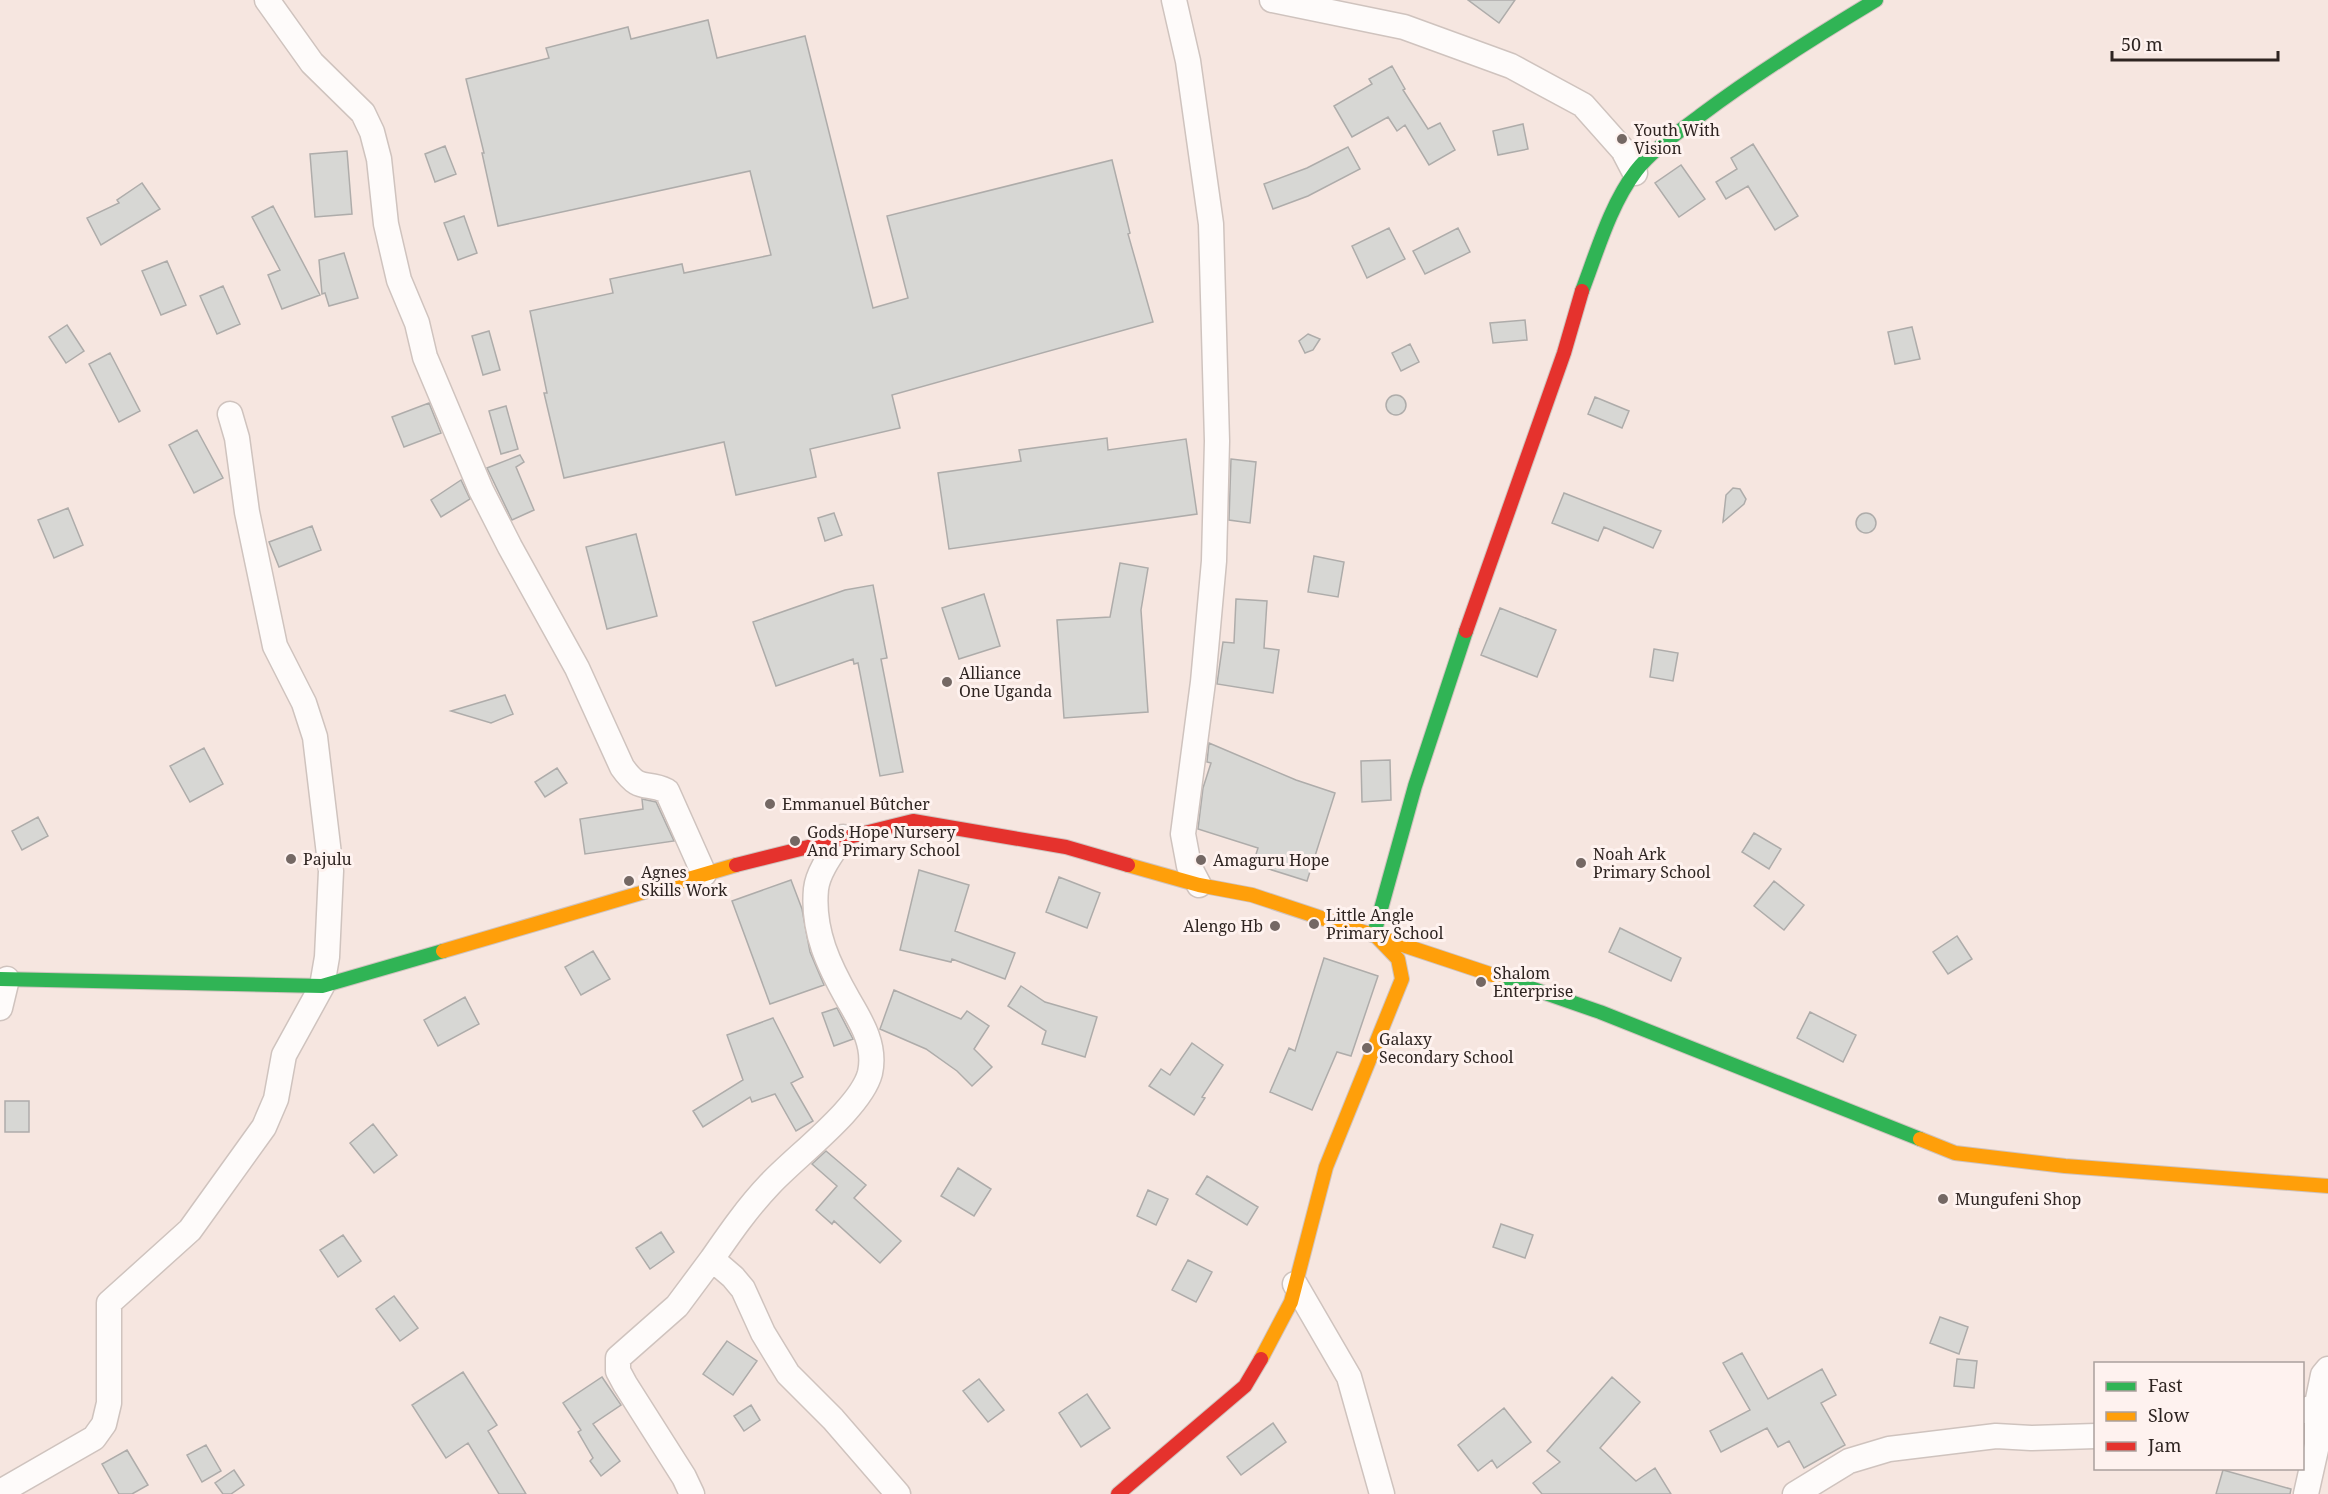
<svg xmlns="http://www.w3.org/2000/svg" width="2328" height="1494" font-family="'Noto Serif',serif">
<rect width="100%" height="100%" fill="#f6e6e0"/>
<path fill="#d7d7d4" stroke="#aeacaa" stroke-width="1.5" d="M1468 0H1515L1499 23Z
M708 20 717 58 805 36 873 308 908 298 887 216 1112 160 1130 233 1128 234 1153 322 892 395 900 428 810 449 816 477 736 495 724 442 564 478 544 393H547L530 311 613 293 610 279 682 264 684 273 771 255 750 171 498 226 482 153H484L466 79 549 58 546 48 628 27 631 39Z
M1392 66 1405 89 1403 90 1428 129 1440 123 1455 150 1429 165 1405 125 1397 131 1388 117 1352 137 1334 106 1372 84 1369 79Z
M1523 124 1528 149 1498 155 1493 131Z
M1753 144 1798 216 1775 230 1748 186 1726 199 1716 182 1737 169 1731 158Z
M445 146 456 174 435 182 425 154Z
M1348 147 1360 169 1308 196 1273 209 1264 184 1307 168Z
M347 151 352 214 315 217 310 154Z
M1681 165 1705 199 1679 217 1655 183Z
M142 183 160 209 101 245 87 218 119 203 117 200Z
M273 206 320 295 282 309 268 275 280 270 252 217Z
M464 216 477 253 458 260 444 223Z
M1389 228 1405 259 1367 278 1352 246Z
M1458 228 1470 252 1425 274 1413 251Z
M344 253 358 298 329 306 325 293 322 294 319 260Z
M167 261 186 305 161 315 142 271Z
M223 286 240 324 217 334 200 296Z
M1525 320 1527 340 1493 343 1490 323Z
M67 325 84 351 66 363 49 337Z
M1912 327 1920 359 1895 364 1888 332Z
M489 331 500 370 483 375 472 336Z
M1308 334 1320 339 1313 350 1305 353 1299 341Z
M1410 344 1419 362 1401 371 1392 353Z
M110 353 140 411 119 422 89 364Z
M1386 405a10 10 0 1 1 20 0a10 10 0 1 1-20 0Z
M1595 397 1629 411 1622 428 1588 414Z
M429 403 441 433 404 447 392 417Z
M506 406 518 449 501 454 489 411Z
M197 430 223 478 194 493 169 445Z
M1107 438 1108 450 1186 439 1197 514 949 549 938 473 1021 461 1019 450Z
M520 455 524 462 516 467 534 510 512 520 487 468Z
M1231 459 1256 462 1250 523 1229 520Z
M461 480 470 499 441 517 431 500Z
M1733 488 1740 489 1746 499 1744 504 1723 522 1726 495Z
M1564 493 1661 531 1653 548 1604 527 1598 541 1552 523Z
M68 508 83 545 54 558 38 520Z
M1856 523a10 10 0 1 1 20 0a10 10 0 1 1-20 0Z
M834 513 842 535 825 541 818 518Z
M312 526 321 550 279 567 269 542Z
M636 534 657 616 607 629 586 547Z
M1314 556 1344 562 1338 597 1308 592Z
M1120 563 1148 568 1141 610 1148 712 1064 718 1057 620 1110 617Z
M873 585 887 658 881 659 903 772 880 776 858 663 854 664 853 659 776 686 753 622 845 590Z
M984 594 1000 646 959 659 942 608Z
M1236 599 1267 601 1264 648 1279 650 1273 693 1217 684 1223 642 1234 643Z
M1500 608 1556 630 1537 677 1481 655Z
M1654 649 1678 653 1673 681 1650 677Z
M505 695 513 714 491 723 451 711Z
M1209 743 1296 780 1335 793 1307 881 1253 864 1258 848 1198 829 1203 788 1211 763 1207 762Z
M204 748 223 784 190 802 170 766Z
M1390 760 1391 800 1362 802 1361 761Z
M557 768 567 783 545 797 535 782Z
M642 799 656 802 674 841 585 854 580 819 643 809Z
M38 817 48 836 22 850 12 831Z
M1754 833 1781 849 1769 869 1742 852Z
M919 870 969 885 955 931 1015 953 1005 979 952 959 951 962 900 950Z
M1059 877 1100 893 1087 928 1046 912Z
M791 880 802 909 810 952 824 985 770 1004 732 901Z
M1774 881 1804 905 1784 930 1754 906Z
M1620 928 1681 958 1671 981 1609 952Z
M1957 936 1972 959 1948 974 1933 952Z
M593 951 610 979 581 995 565 967Z
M1324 958 1378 976 1351 1056 1337 1052 1312 1110 1270 1092 1289 1048 1295 1051Z
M1021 986 1045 1002 1097 1017 1085 1057 1042 1044 1046 1031 1008 1006Z
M894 990 961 1019 967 1011 989 1026 974 1049 992 1067 972 1086 957 1071 926 1049 880 1029Z
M465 997 479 1024 438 1046 424 1020Z
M837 1008 853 1039 834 1046 822 1013Z
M1810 1012 1856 1035 1843 1062 1797 1038Z
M773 1018 803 1077 791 1083 813 1121 796 1131 775 1094 752 1102 750 1097 703 1127 693 1111 743 1080 727 1035Z
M1192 1043 1223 1065 1202 1097 1205 1098 1194 1115 1149 1086 1161 1069 1170 1075Z
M5 1101H29V1132H5Z
M373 1124 397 1155 374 1173 350 1143Z
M826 1151 866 1185 854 1198 901 1241 880 1263 834 1221 832 1224 816 1210 837 1186 812 1164Z
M958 1168 991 1189 974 1216 941 1196Z
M1207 1176 1258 1207 1247 1225 1196 1194Z
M1148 1190 1168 1199 1156 1225 1137 1216Z
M1501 1224 1533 1235 1525 1258 1493 1247Z
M661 1232 674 1252 650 1269 636 1248Z
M343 1235 361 1261 338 1277 320 1250Z
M1188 1260 1212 1272 1196 1302 1172 1290Z
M394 1296 418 1328 400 1341 376 1309Z
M1940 1317 1968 1327 1959 1354 1930 1343Z
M727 1341 757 1361 733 1395 703 1374Z
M1742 1353 1768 1399 1822 1369 1836 1395 1821 1403 1845 1445 1804 1468 1789 1441 1778 1447 1767 1428 1721 1452 1710 1431 1750 1410 1723 1363Z
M1957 1359 1977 1361 1974 1388 1954 1386Z
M463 1372 497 1425 488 1431 526 1494H499L468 1443 446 1458 412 1405Z
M602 1377 621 1405 593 1424 620 1461 601 1476 590 1461 593 1458 578 1432 581 1430 563 1403Z
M1612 1377 1640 1402 1600 1448 1636 1481 1655 1468 1671 1494H1542L1533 1483 1560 1462 1547 1451Z
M979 1379 1004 1410 988 1422 963 1391Z
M1087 1394 1110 1428 1081 1447 1059 1413Z
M751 1405 760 1420 744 1431 734 1416Z
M1504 1408 1531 1442 1497 1468 1492 1460 1478 1471 1458 1445Z
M1273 1423 1286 1442 1241 1475 1227 1457Z
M206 1445 221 1471 202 1482 187 1455Z
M127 1450 148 1485 132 1494H119L102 1464Z
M234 1470 244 1485 231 1494H223L215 1483Z
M2223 1470 2291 1489 2290 1494H2216Z"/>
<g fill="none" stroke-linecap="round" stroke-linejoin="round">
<g stroke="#cfc3be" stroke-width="27">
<path id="street" d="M267 0 312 63 363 113 372 132 379 159 386 224 399 280 417 323 425 357 481 490 510 547 577 668 622 767C641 794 645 780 667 791L704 874
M1174 0 1188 61 1211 224 1217 441 1214 561 1203 682 1183 834 1189 866 1199 885
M1272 0 1404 27 1511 66 1583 105 1623 150 1635 173
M843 837C833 852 818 871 816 889 812 931 829 966 849 1001 862 1023 876 1046 870 1073 861 1108 796 1156 770 1184 748 1207 730 1233 712 1259L733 1277 743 1289 763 1333 788 1374 833 1419 898 1494
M0 1008 7 979
M1295 1284 1349 1377 1382 1494
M2305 1411 2317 1404 2323 1375 2328 1369
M0 1492 94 1438 104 1424 109 1403V1303L190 1230 264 1127 276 1099 284 1055 322 986 327 957 331 871 315 737 304 703 275 646 247 512 237 438 230 414
M692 1494 684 1477 625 1384 618 1371V1358L677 1306 712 1259
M1795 1494 1849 1461 1889 1449 1996 1436 2031 1438 2096 1436
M2306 1494 2317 1445V1404"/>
</g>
<g stroke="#cfc3be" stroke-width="16">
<path id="fast" d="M1582 291C1597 252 1610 205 1636 171 1653 149 1679 132 1701 115 1757 73 1816 36 1876 0
M1374 934 1415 786 1466 631
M1499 977 1600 1012 1920 1139
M0 979 322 986 443 951"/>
</g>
<g stroke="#cfc3be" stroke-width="16">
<path id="slow" d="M1128 865 1199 885 1252 895 1499 977
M443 951 736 865
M1920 1139 1955 1153 2065 1166 2328 1186
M1261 1359 1291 1302 1326 1167 1402 979 1398 959 1374 934"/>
</g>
<g stroke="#cfc3be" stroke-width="16">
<path id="jam" d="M1466 631 1564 353 1582 291
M736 865 913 821 1066 847 1128 865
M1118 1494 1245 1386 1261 1359"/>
</g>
<use href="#street" stroke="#fefbfa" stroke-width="24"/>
<use href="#fast" stroke="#30b455" stroke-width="14"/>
<use href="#slow" stroke="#ff9f0a" stroke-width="14"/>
<use href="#jam" stroke="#e5322d" stroke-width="14"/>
</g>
<g fill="#746864" stroke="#fef2ef" stroke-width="2">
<circle cx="1622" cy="139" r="6"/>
<circle cx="947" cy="682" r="6"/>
<circle cx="770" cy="804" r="6"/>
<circle cx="795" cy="841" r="6"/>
<circle cx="291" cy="859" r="6"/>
<circle cx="1201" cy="860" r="6"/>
<circle cx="1581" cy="863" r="6"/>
<circle cx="629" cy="881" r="6"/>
<circle cx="1314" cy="924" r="6"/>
<circle cx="1275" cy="926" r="6"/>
<circle cx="1481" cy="982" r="6"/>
<circle cx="1367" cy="1048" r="6"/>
<circle cx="1943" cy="1199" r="6"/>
</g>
<g text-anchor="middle" stroke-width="6" stroke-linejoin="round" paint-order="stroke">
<g font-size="16" fill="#2e2421" stroke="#fef2ef" text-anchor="start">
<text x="1634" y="136">Youth With<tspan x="1634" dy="18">Vision</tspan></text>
<text x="959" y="679">Alliance<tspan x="959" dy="18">One Uganda</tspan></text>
<text x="782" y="810">Emmanuel Bûtcher</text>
<text x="807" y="838">Gods Hope Nursery<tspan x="807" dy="18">And Primary School</tspan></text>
<text x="1593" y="860">Noah Ark<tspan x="1593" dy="18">Primary School</tspan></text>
<text x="303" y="865">Pajulu</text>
<text x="1213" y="866">Amaguru Hope</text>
<text x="641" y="878">Agnes<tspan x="641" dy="18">Skills Work</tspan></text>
<text x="1326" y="921">Little Angle<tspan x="1326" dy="18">Primary School</tspan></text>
<text x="1263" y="932" text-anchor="end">Alengo Hb</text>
<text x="1493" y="979">Shalom<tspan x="1493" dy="18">Enterprise</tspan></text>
<text x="1379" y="1045">Galaxy<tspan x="1379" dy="18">Secondary School</tspan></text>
<text x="1955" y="1205">Mungufeni Shop</text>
</g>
</g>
<rect x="2094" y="1362" width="210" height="108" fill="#fef2ef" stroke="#aba09d" stroke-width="1.5"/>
<rect x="2106" y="1382" width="30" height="9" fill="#30b455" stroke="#aba09d" stroke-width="1.5"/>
<text x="2148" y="1392" font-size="18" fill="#2e2421">Fast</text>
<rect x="2106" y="1412" width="30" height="9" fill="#ff9f0a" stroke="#aba09d" stroke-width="1.5"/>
<text x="2148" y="1422" font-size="18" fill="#2e2421">Slow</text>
<rect x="2106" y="1442" width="30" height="9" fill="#e5322d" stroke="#aba09d" stroke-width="1.5"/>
<text x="2148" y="1452" font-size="18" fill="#2e2421">Jam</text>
<path d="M2112 51v9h166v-9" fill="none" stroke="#2e2421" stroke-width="3"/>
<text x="2121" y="51" font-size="18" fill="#2e2421" stroke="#fef2ef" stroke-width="4.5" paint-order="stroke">50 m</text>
</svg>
